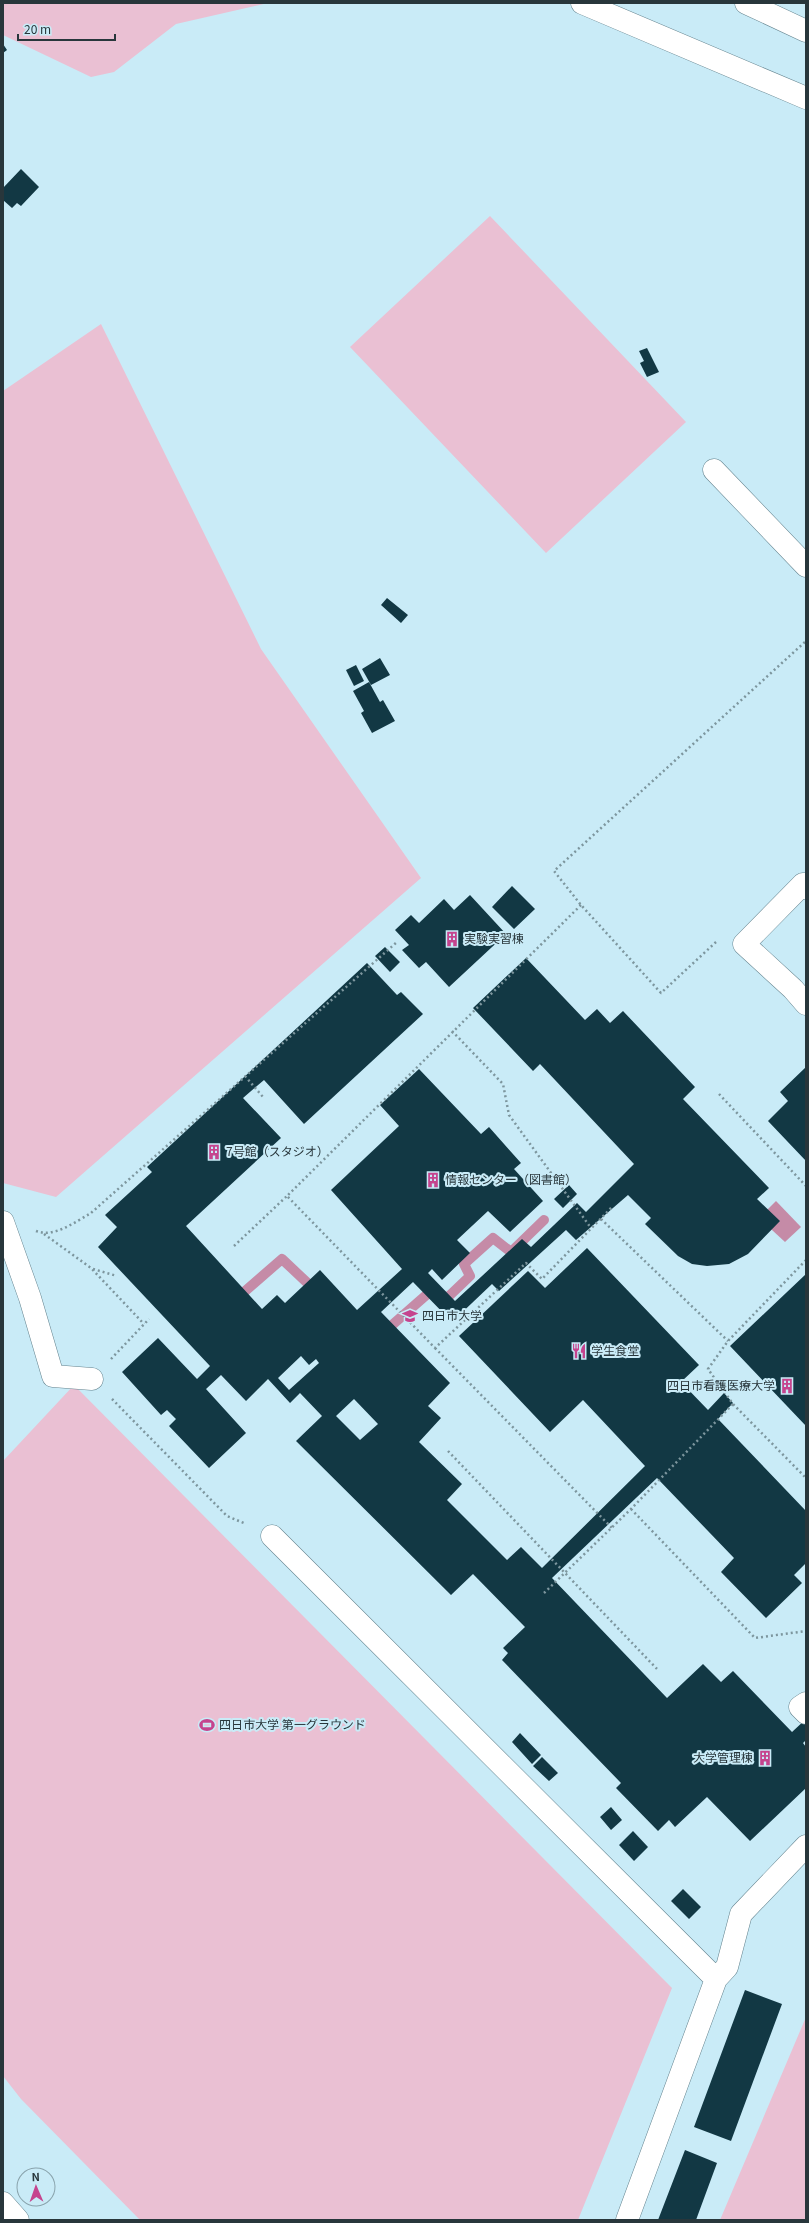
<svg xmlns="http://www.w3.org/2000/svg" width="809" height="2223" font-family="Georgia,'Noto Sans JP',serif">
<rect width="100%" height="100%" fill="#c9ebf7"/>
<path fill="#eac0d3" d="M3 3H268L176 24 114 72 91 77 3 35Z
M490 216 686 422 546 553 350 347Z
M101 324 261 649 421 878 56 1197 3 1183V391Z
M74 1385 672 1988 578 2220H140L21 2099 3 2076V1461Z
M806 2017V2220H720Z"/>
<path fill="#c58ba7" d="M776 1201 801 1227 785 1242 759 1218Z"/>
<g fill="none" stroke-linecap="round" stroke-linejoin="round">
<path stroke="#c58ba7" stroke-width="10" d="M236 1299 282 1259 316 1291
M383 1333 432 1290 447 1298 470 1276 464 1264 493 1238 511 1252 544 1220"/>
</g>
<path fill="#123844" fill-rule="evenodd" d="M3 44 7 50 3 53Z
M21 169 39 187 21 206 17 203 12 208 3 200V188Z
M647 348 659 372 647 377 640 363 644 361 639 351Z
M387 598 408 615 401 623 381 605Z
M380 658 390 675 371 685 362 669Z
M356 665 364 681 354 686 346 670Z
M369 682 380 702 383 700 395 721 372 733 361 713 364 711 353 691Z
M512 886 535 909 514 929 492 907Z
M470 895 506 934 449 987 426 962 419 968 402 950 409 945 395 930 411 915 419 923 444 899 454 910Z
M385 947 400 962 390 972 375 956Z
M526 958 585 1020 597 1009 610 1023 623 1011 695 1087 683 1099 769 1188 757 1199 780 1221 748 1254 729 1264 707 1266 692 1264 678 1256 645 1224 651 1218 628 1195 576 1240 566 1230 499 1291 492 1284 452 1322 413 1282 381 1312 450 1383 428 1406 441 1418 419 1442 462 1484 447 1500 507 1560 521 1547 542 1568 645 1466 583 1400 550 1432 459 1336 528 1271 545 1288 587 1248 699 1365 681 1382 708 1410 724 1393 733 1403 718 1419 806 1511V1563L794 1575 802 1583 766 1618 721 1572 734 1558 657 1478 552 1578 667 1698 703 1664 721 1682 733 1671 792 1732 806 1719V1740L803 1743 806 1747V1788L750 1841 707 1797 675 1827 669 1820 658 1831 616 1788 621 1783 502 1660 508 1653 503 1648 525 1627 473 1574 451 1595 296 1441 322 1416 300 1393 290 1403 268 1379 246 1401 221 1375 206 1389 246 1433 209 1468 169 1426 176 1419 167 1410 161 1415 122 1372 158 1338 197 1379 210 1366 98 1247 117 1227 105 1215 152 1172 147 1167 367 963 397 995 401 992 423 1014 304 1124 264 1080 243 1098 281 1138 186 1226 262 1309 277 1295 285 1303 320 1270 357 1310 402 1269 331 1190 399 1126 380 1105 419 1069 481 1134 489 1127 521 1163 514 1169 543 1201 510 1232 488 1211 457 1240 470 1253 442 1280 432 1269 428 1273 455 1301 522 1239 531 1247 577 1203 586 1212 634 1164 540 1064 533 1071 473 1008ZM301 1356 309 1365 316 1359 319 1363 289 1390 278 1378ZM354 1399 378 1424 360 1440 336 1416Z
M806 1067V1161L768 1121 788 1101 780 1092Z
M569 1185 577 1194 563 1208 554 1199Z
M806 1274V1426L730 1346Z
M520 1733 541 1755 532 1764 512 1742Z
M542 1757 558 1773 549 1781 533 1766Z
M611 1807 622 1820 611 1830 600 1817Z
M633 1831 648 1847 634 1861 619 1845Z
M683 1889 701 1907 689 1919 671 1901Z
M745 1990 782 2004 731 2141 694 2127Z
M685 2150 717 2163 696 2220H658Z"/>
<g fill="none" stroke-linecap="round" stroke-linejoin="round">
<g stroke="#65848f" stroke-width="23">
<path id="minor" d="M582 3 806 98
M714 470 806 566
M806 888 803 884 744 944 793 989 806 1004
M3 1222 30 1298 53 1376 92 1379
M272 1536 716 1979
M806 1703 800 1707 806 1713
M3 2203 18 2220
M627 2220 716 1979 727 1967 741 1914 806 1846"/>
</g>
<g stroke="#65848f" stroke-width="23">
<path id="highway" d="M746 3 806 31"/>
</g>
<path stroke="#7d969e" stroke-width="2.5" stroke-dasharray="2 3" stroke-linecap="butt" d="M581 905 287 1196 435 1348 526 1263 542 1279 612 1207
M716 942 661 993 581 905 554 871 806 641
M452 1031 503 1084 509 1115 591 1228
M245 1076 263 1097
M719 1094 806 1186
M601 1219 728 1341
M36 1231C54 1238 75 1222 91 1213L397 942
M44 1234 91 1268 144 1324
M234 1246 287 1196
M806 1260 728 1341 708 1369 733 1404 806 1478
M93 1269 117 1276
M435 1348 612 1528
M111 1359 149 1319
M112 1399 227 1516 246 1524
M448 1451 658 1670
M631 1509 755 1638 806 1631
M544 1593 631 1509 733 1404"/>
<use href="#minor" stroke="#fff" stroke-width="22"/>
<use href="#highway" stroke="#fff" stroke-width="22"/>
</g>
<defs>
<g id="building-bare" transform="scale(1.2)"><path d="M-4-6H4V6H1V3H-1V6H-4ZM-2.5-4.3h1.7v1.8h-1.7ZM.8-4.3h1.7v1.8H.8ZM-2.5-1h1.7V.8h-1.7ZM.8-1h1.7V.8H.8Z" fill="#c5448e" stroke="#c9ebf7" stroke-width="2.5" paint-order="stroke"/></g>
<g id="university-bare" transform="scale(1.2)"><path d="M0-5L7-2L0 1L-7-2ZM-4 1L0 2.5L4 1V4Q0 6-4 4Z" fill="#c5448e" stroke="#c9ebf7" stroke-width="2.5" paint-order="stroke"/></g>
<g id="restaurant-bare" transform="scale(1.2)"><path d="M-5-6h1v4h1v-4h1v4h1v-4h1v5L-1.5 .5V6h-2V.5L-5-1ZM5-6V6H3V1.5H1.5Q1.5-4 5-6Z" fill="#c5448e" stroke="#c9ebf7" stroke-width="2.5" paint-order="stroke"/></g>
<g id="stadium-bare" transform="scale(1.2)"><path d="M0-5a6.5 5 0 1 0 0 10a6.5 5 0 1 0 0-10ZM-3.5-1.8h7v3.6h-7Z" fill="#c5448e" stroke="#c9ebf7" stroke-width="2.5" paint-order="stroke"/></g>
</defs>
<g fill-rule="evenodd">
<use href="#building-bare" x="452" y="939"/>
<use href="#building-bare" x="214" y="1152"/>
<use href="#building-bare" x="433" y="1180"/>
<use href="#university-bare" x="410" y="1316"/>
<use href="#restaurant-bare" x="579" y="1351"/>
<use href="#building-bare" x="787" y="1386"/>
<use href="#stadium-bare" x="207" y="1725"/>
<use href="#building-bare" x="765" y="1758"/>
</g>
<g text-anchor="middle" stroke-width="4" stroke-linejoin="round" paint-order="stroke">
<g font-size="12" fill="#28363b" stroke="#c9ebf7" text-anchor="start">
<text x="464" y="943">実験実習棟</text>
<text x="226" y="1156">7号館（スタジオ）</text>
<text x="445" y="1184">情報センター（図書館）</text>
<text x="422" y="1320">四日市大学</text>
<text x="591" y="1355">学生食堂</text>
<text x="775" y="1390" text-anchor="end">四日市看護医療大学</text>
<text x="219" y="1729">四日市大学 第一グラウンド</text>
<text x="753" y="1762" text-anchor="end">大学管理棟</text>
</g>
</g>
<rect width="809" height="2223" fill="none" stroke="#28363b" stroke-width="8"/>
<g transform="translate(36 2187) rotate(358)"><circle r="19" fill="#c9ebf7" stroke="#89a3ac"/>
<path d="M0-3L7 15L0 10L-7 15Z" fill="#c5448e"/>
<text y="-6" font-size="11" font-weight="bold" text-anchor="middle" fill="#28363b">N</text>
</g>
<path d="M18 34v6h97v-6" fill="none" stroke="#28363b" stroke-width="2"/>
<text x="24" y="34" font-size="12" fill="#28363b" stroke="#c9ebf7" stroke-width="3" paint-order="stroke">20 m</text>
</svg>
